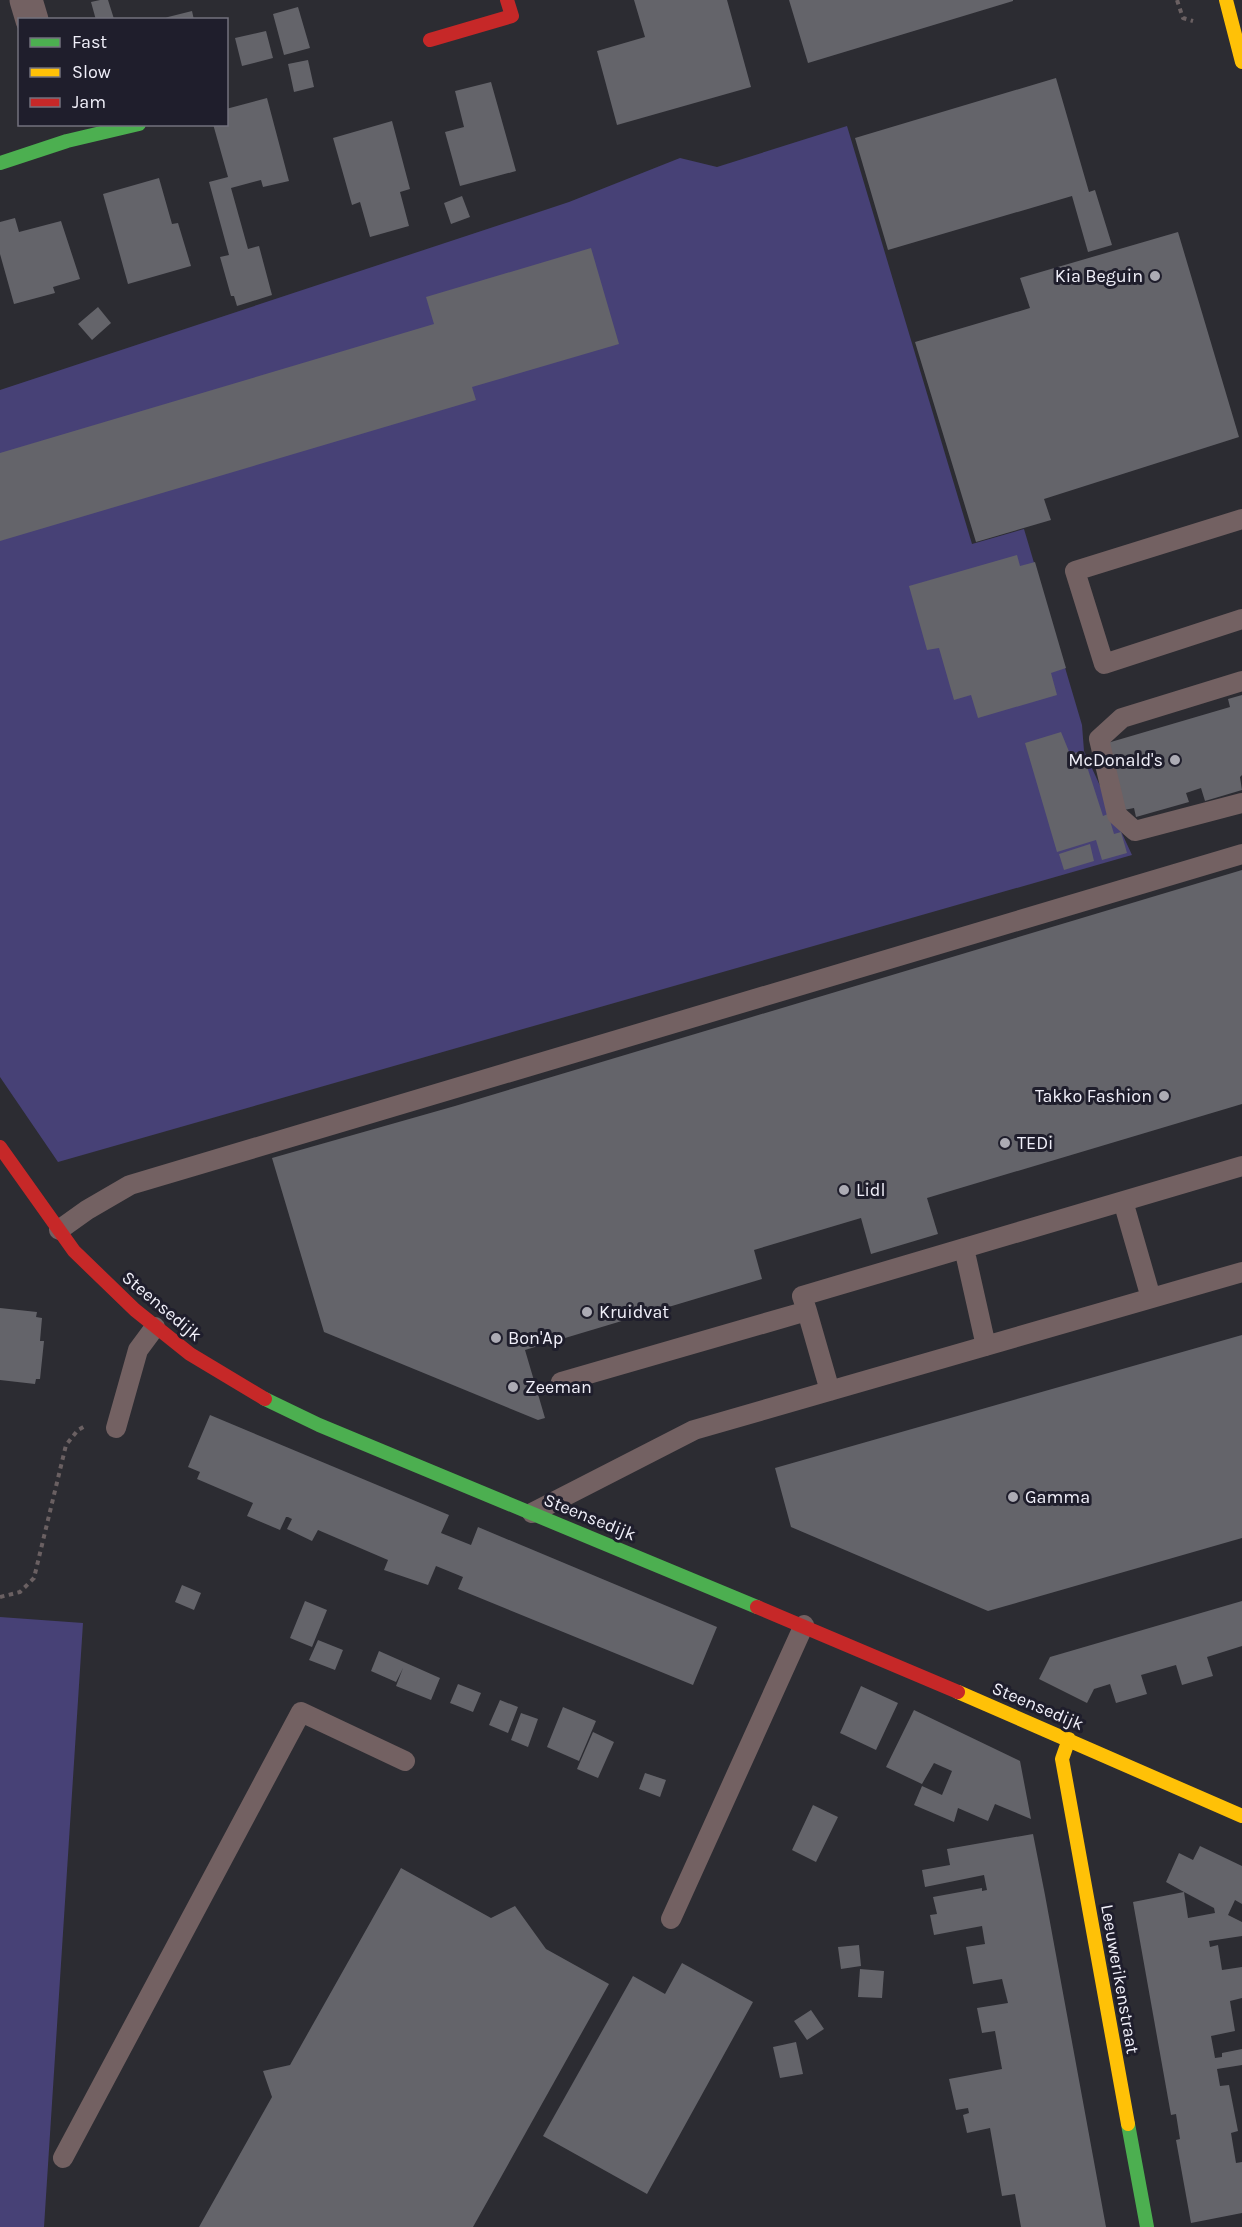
<svg xmlns="http://www.w3.org/2000/svg" width="1242" height="2227" font-family="Karla,sans-serif">
<rect width="100%" height="100%" fill="#2c2c32"/>
<path fill="#474176" d="M847 126 972 544 1024 529 1082 725 1084 751 1132 855 58 1162 0 1077V390L569 202 680 158 717 167Z
M0 1617 83 1623 44 2227H0Z"/>
<path fill="#64646a" fill-rule="evenodd" d="M100 0H108L114 19 96 20 91 2Z
M634 0H727L751 87 617 125 597 51 645 37Z
M789 0H1013V1L808 63Z
M298 7 310 48 284 55 273 14Z
M192 11 194 20H161L168 17Z
M266 31 273 58 242 66 235 38Z
M308 60 314 87 294 92 288 64Z
M1056 78 1089 192 1095 190 1112 245 1088 252 1072 196 888 250 855 138Z
M491 82 516 171 460 186 445 132 464 127 455 91Z
M267 98 289 181 263 187 261 180 231 188 248 249 259 246 272 295 237 306 234 296H231L220 257 229 255 209 182 228 177 213 124H226V109Z
M392 121 410 189 400 192 409 226 370 237 360 202 352 205 333 138Z
M159 178 172 224 178 223 191 266 128 284 103 194Z
M462 196 470 217 451 224 444 203Z
M15 218 19 232 61 221 80 279 53 287 55 293 14 304 0 254V222Z
M1178 232 1239 437 1044 499 1051 520 976 542 915 342 1030 308 1020 278Z
M591 248 619 344 472 387 476 400 0 541V453L434 324 426 297Z
M98 307 111 323 92 340 78 324Z
M1017 555 1020 566 1035 562 1066 668 1051 673 1057 695 978 718 971 695 954 700 939 648 927 650 909 586Z
M1242 695V775L1240 777 1242 790 1205 801 1201 788 1186 793 1189 802 1136 817 1134 808 1124 810 1104 744 1230 707 1228 699Z
M1061 732 1070 754 1082 751 1103 816 1108 814 1114 834 1121 832 1127 853 1102 860 1096 840 1057 852 1025 743Z
M1090 844 1094 861 1064 870 1059 854Z
M1242 870V1104L927 1198 938 1234 871 1254 861 1218 754 1250 762 1279 525 1350 545 1418 538 1420 324 1332 272 1158 455 1106Z
M0 1308 37 1312 36 1317 42 1318 40 1341H44L40 1379H36L35 1384 0 1380Z
M1242 1335V1538L988 1611 791 1527 775 1468Z
M210 1415 449 1515 441 1533 471 1545 478 1527 717 1627 693 1685 458 1589 463 1577 436 1566 428 1585 384 1570 388 1560 318 1530 312 1541 287 1529 292 1519 288 1517H286L280 1530 247 1516 253 1503 197 1479 200 1472 188 1467Z
M182 1585 201 1593 194 1610 175 1602Z
M305 1601 327 1610 312 1647 290 1638Z
M1242 1601V1646L1207 1657 1213 1676 1182 1685 1176 1665 1141 1675 1147 1694 1116 1703 1110 1684 1094 1689 1087 1703 1039 1679 1050 1657Z
M318 1640 343 1650 335 1670 309 1660Z
M379 1651 440 1678 431 1700 396 1686 403 1668 396 1682 371 1671Z
M458 1684 481 1693 473 1712 450 1703Z
M861 1686 898 1703 876 1750 840 1733Z
M500 1700 518 1707 508 1733 489 1725Z
M563 1707 596 1721 579 1761 547 1747Z
M914 1710 1020 1761 1031 1819 995 1804 988 1821 958 1808 954 1822 914 1805 922 1786 942 1795 952 1771 934 1763 922 1784 886 1767Z
M521 1713 538 1719 528 1747 511 1740Z
M593 1732 614 1742 598 1778 577 1769Z
M645 1773 666 1780 660 1797 639 1789Z
M813 1805 838 1817 816 1862 792 1850Z
M1033 1834 1045 1895 1106 2227H1021L1015 2194 1002 2196 990 2128 967 2133 963 2115 969 2113 968 2108 956 2110 949 2079 1002 2069 995 2031 982 2033 977 2008 1008 2003 1002 1979 973 1984 966 1947 985 1944 982 1926 934 1935 930 1915 937 1914 933 1897 982 1888V1891L987 1890 984 1875 925 1887 922 1870 950 1865 947 1849Z
M1200 1846 1242 1866V1904L1235 1900 1228 1915 1242 1922V1936L1209 1941 1210 1947 1218 1945 1222 1970 1242 1967V1998L1230 2001 1235 2031 1211 2036 1215 2058 1222 2057V2053L1242 2049V2065L1217 2069 1220 2086 1229 2085 1238 2131 1231 2133 1236 2163 1242 2162V2213L1191 2223 1176 2140 1180 2139 1176 2114 1171 2115 1133 1902 1184 1892 1166 1882 1179 1853 1193 1860ZM1184 1892 1214 1908 1215 1913 1188 1918Z
M401 1868 491 1918 515 1906 546 1949 609 1984 473 2227H199L272 2097 263 2071 290 2065Z
M859 1945 861 1966 841 1969 838 1947Z
M682 1963 753 2002 647 2194 543 2136 633 1976 665 1994Z
M860 1969 884 1971 882 1998 858 1997Z
M811 2010 824 2029 807 2040 794 2021Z
M796 2042 803 2074 780 2078 773 2047Z"/>
<g fill="none" stroke-linecap="round" stroke-linejoin="round">
<path stroke="#6a6062" stroke-width="4" stroke-dasharray="4.5 4.5" stroke-linecap="butt" d="M1177 0 1183 18 1193 21
M0 1597 20 1592 34 1578 66 1445 78 1430 87 1425"/>
<path stroke="#736162" stroke-width="20" d="M1242 519 1075 571 1104 664 1242 619
M1242 681 1122 718 1099 739 1117 815 1135 831 1242 803
M1123 1201 1151 1298
M59 1230 87 1210 130 1185 1242 854
M964 1248 986 1346
M807 1311 830 1391
M561 1382 807 1311 802 1296 1242 1166
M116 1428 138 1350 155 1327
M532 1513 694 1430 1242 1272
M671 1919 804 1625
M63 2158 301 1712 405 1761"/>
<path stroke="#736162" stroke-width="33" d="M26 0 32 20"/>
<path stroke="#4caf50" stroke-width="14" d="M0 163 67 141 139 124
M265 1399 319 1425 757 1607
M1128 2124 1147 2227"/>
<path stroke="#ffc107" stroke-width="14" d="M1226 0 1242 62
M958 1692 1242 1816
M1069 1739 1062 1759 1128 2124"/>
<path stroke="#c62828" stroke-width="14" d="M430 40 512 16 507 0
M0 1147 74 1251 135 1310 190 1354 265 1399
M757 1607 958 1692"/>
</g>
<g fill="#acabb4" stroke="#1f1e2c" stroke-width="2">
<circle cx="1155" cy="276" r="6"/>
<circle cx="1175" cy="760" r="6"/>
<circle cx="1164" cy="1096" r="6"/>
<circle cx="1005" cy="1143" r="6"/>
<circle cx="844" cy="1190" r="6"/>
<circle cx="587" cy="1312" r="6"/>
<circle cx="496" cy="1338" r="6"/>
<circle cx="513" cy="1387" r="6"/>
<circle cx="1013" cy="1497" r="6"/>
</g>
<g text-anchor="middle" stroke-width="6" stroke-linejoin="round" paint-order="stroke">
<g font-size="18" fill="#f1f0fa" stroke="#1f1e2c" text-anchor="start">
<text x="1143" y="282" text-anchor="end">Kia Beguin</text>
<text x="1163" y="766" text-anchor="end">McDonald's</text>
<text x="1152" y="1102" text-anchor="end">Takko Fashion</text>
<text x="1017" y="1149">TEDi</text>
<text x="856" y="1196">Lidl</text>
<text x="599" y="1318">Kruidvat</text>
<text x="508" y="1344">Bon'Ap</text>
<text x="525" y="1393">Zeeman</text>
<text x="1025" y="1503">Gamma</text>
</g>
<g font-size="18" fill="#f1f0fa" stroke="#1f1e2c">
<text transform="translate(162 1306) rotate(40)" y="6">Steensedijk</text>
<text transform="translate(590 1517) rotate(22)" y="6">Steensedijk</text>
<text transform="translate(1038 1706) rotate(23)" y="6">Steensedijk</text>
<text transform="translate(1120 1979) rotate(80)" y="6">Leeuwerikenstraat</text>
</g>
</g>
<rect x="18" y="18" width="210" height="108" fill="#1f1e2c" stroke="#73727e" stroke-width="1.5"/>
<rect x="30" y="38" width="30" height="9" fill="#4caf50" stroke="#73727e" stroke-width="1.5"/>
<text x="72" y="48" font-size="18" fill="#f1f0fa">Fast</text>
<rect x="30" y="68" width="30" height="9" fill="#ffc107" stroke="#73727e" stroke-width="1.5"/>
<text x="72" y="78" font-size="18" fill="#f1f0fa">Slow</text>
<rect x="30" y="98" width="30" height="9" fill="#c62828" stroke="#73727e" stroke-width="1.5"/>
<text x="72" y="108" font-size="18" fill="#f1f0fa">Jam</text>
</svg>
